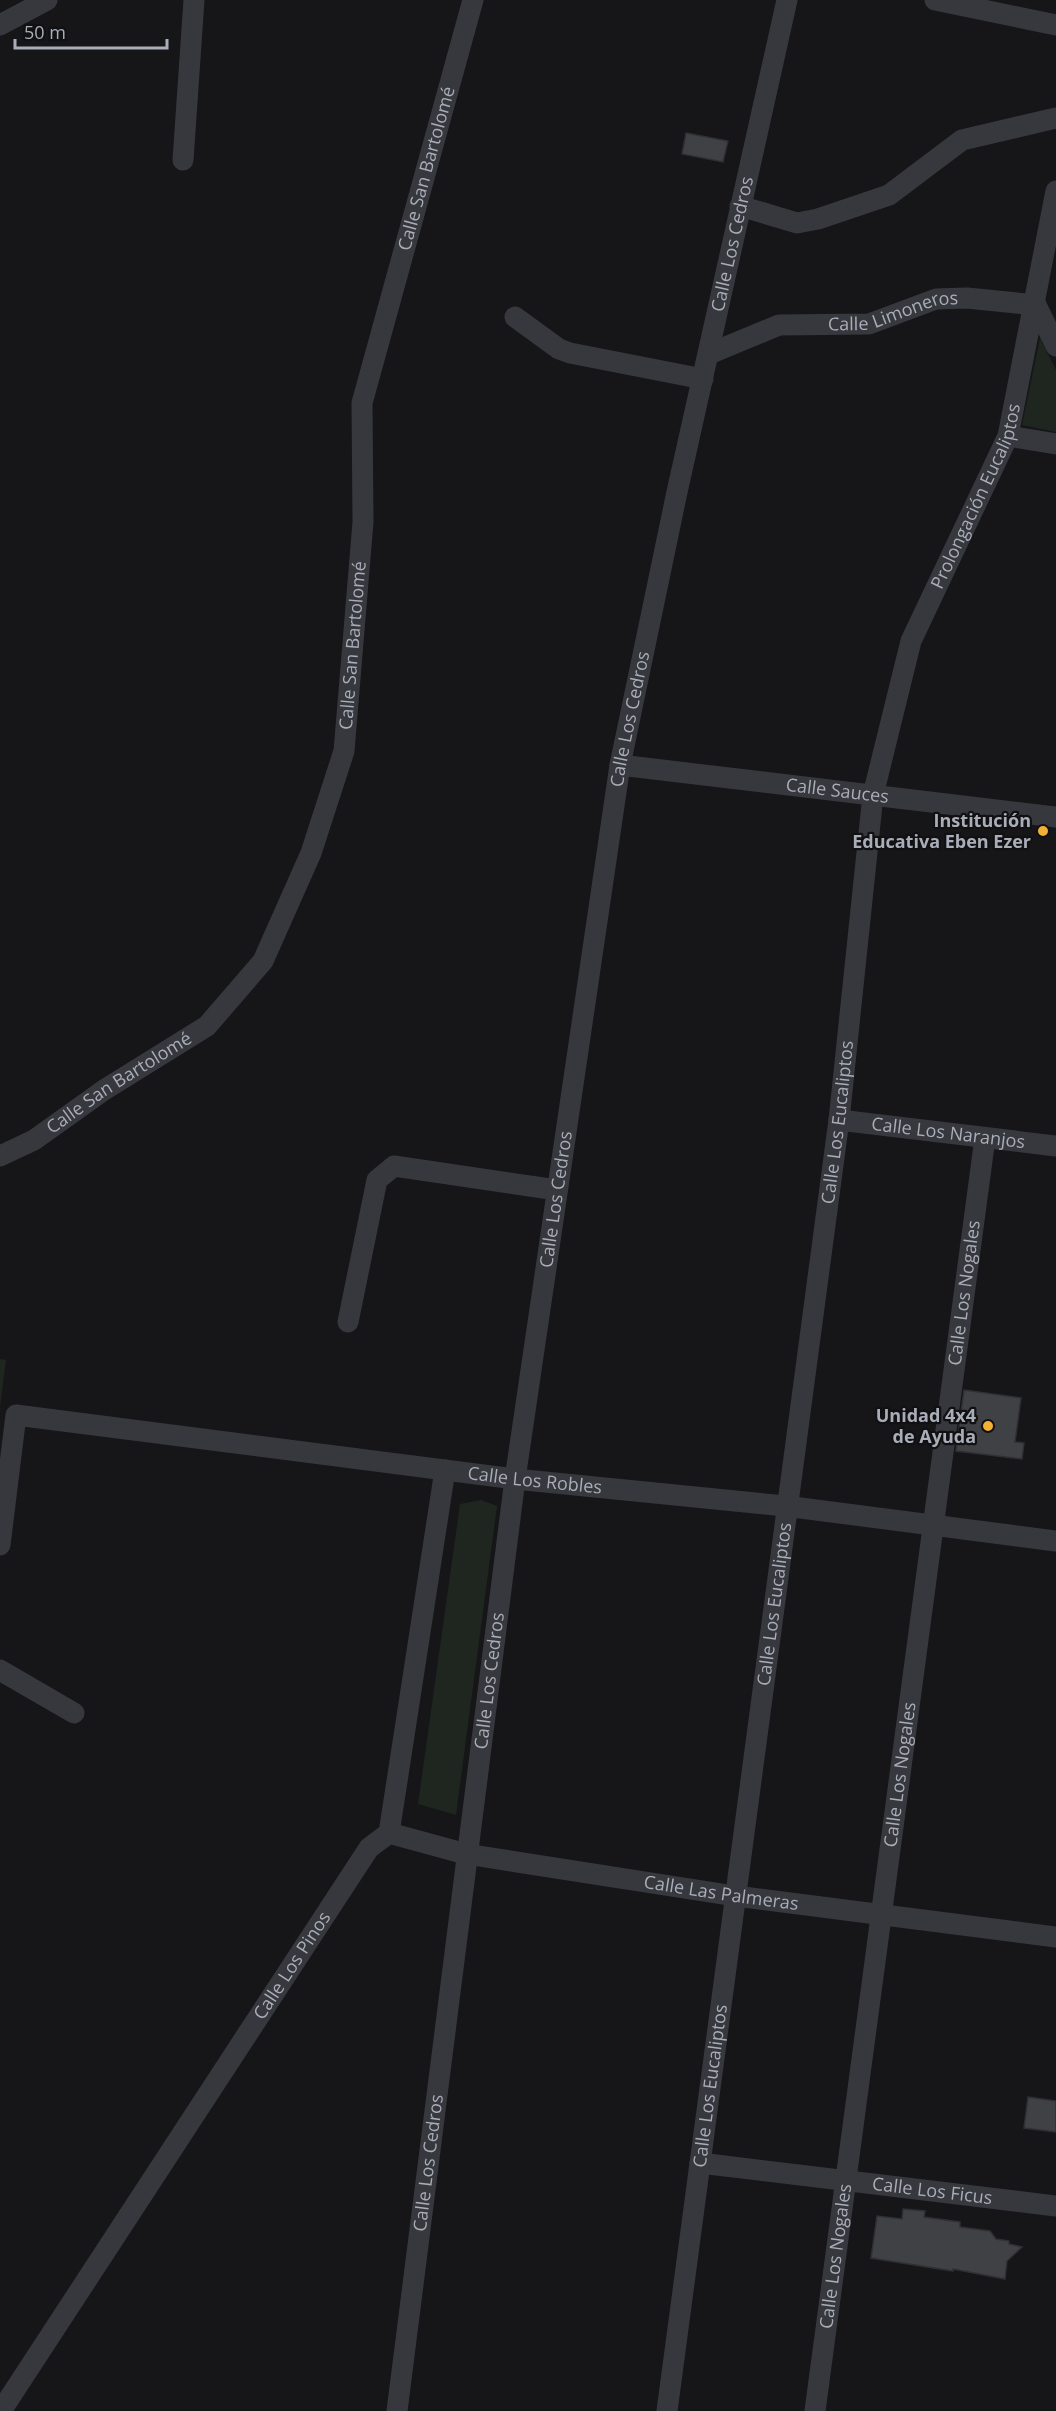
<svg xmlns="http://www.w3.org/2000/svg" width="1056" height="2411" font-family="'Open Sans',sans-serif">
<rect width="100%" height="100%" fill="#161618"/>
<path fill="#1e261f" d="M1040 338 1056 370V432L1022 425Z
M0 1359 6 1360 0 1407Z
M481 1500 497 1506 456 1815 418 1804 460 1504Z"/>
<path fill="#404145" stroke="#303034" stroke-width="1.5" d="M686 133 728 141 723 162 682 154Z
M964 1390 1021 1398 1015 1442 1024 1443 1022 1459 956 1451Z
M1028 2097 1056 2101V2132L1024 2128Z
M903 2209 925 2211 924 2217 960 2222V2227L990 2231 996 2239 1009 2241V2244L1022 2247 1007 2261 1005 2279 953 2269V2271L871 2258 877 2216 902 2219Z"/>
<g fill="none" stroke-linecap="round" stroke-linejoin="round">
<g stroke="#37383d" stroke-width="21">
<path d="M935 0 1056 25"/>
<path d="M0 25 47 0"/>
<path d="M183 160 194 0"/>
<path d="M740 206 797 223 818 219 889 195 962 140 1056 118"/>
<path d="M1036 305 1056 346"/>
<path d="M515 317 559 349 570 353 703 379"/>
<path id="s1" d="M709 354 779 325 869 324 936 299 967 298 1036 305"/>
<path d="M1008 436 1056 444"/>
<path id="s2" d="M620 765 1056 817"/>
<path id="s3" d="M839 1120 1056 1146"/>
<path id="s4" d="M0 1156 34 1140 104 1090 207 1026 263 961 311 853 344 751 363 522 362 403 473 0"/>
<path d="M348 1322 377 1180 394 1166 557 1190"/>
<path id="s5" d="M0 1545 16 1415 515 1479 785 1506 1056 1541"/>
<path d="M0 1670 74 1713"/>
<path id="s6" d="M389 1833 466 1854 735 1896 1056 1937"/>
<path id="s7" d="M700 2163 1056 2206"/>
<path id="s8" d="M1 2411 369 1848 389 1833 445 1470"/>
<path id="s9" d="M397 2411 515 1479 620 765 677 492 787 0"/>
<path id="s10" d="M667 2411 839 1120 873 795 911 641 1008 436 1056 191"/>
<path id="s11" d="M815 2411 985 1138"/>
</g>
</g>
<g fill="#f2b134" stroke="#111113" stroke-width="2">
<circle cx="1043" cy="831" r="6"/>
<circle cx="988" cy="1426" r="6"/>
</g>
<g text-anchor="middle" stroke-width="4.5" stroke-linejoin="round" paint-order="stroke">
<g font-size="18" fill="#a8adb8" stroke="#111113">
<text dy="6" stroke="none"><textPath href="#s4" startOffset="1148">Calle San Bartolomé</textPath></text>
<text dy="6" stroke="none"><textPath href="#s9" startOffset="2194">Calle Los Cedros</textPath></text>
<text dy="6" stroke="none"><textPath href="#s1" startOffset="192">Calle Limoneros</textPath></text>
<text dy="6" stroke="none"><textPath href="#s10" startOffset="1947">Prolongación Eucaliptos</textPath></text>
<text dy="6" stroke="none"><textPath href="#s4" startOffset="662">Calle San Bartolomé</textPath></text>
<text dy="6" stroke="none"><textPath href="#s9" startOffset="1708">Calle Los Cedros</textPath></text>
<text dy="6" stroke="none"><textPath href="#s2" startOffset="219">Calle Sauces</textPath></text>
<text dy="6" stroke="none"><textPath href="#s4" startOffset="140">Calle San Bartolomé</textPath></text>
<text dy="6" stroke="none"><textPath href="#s10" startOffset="1300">Calle Los Eucaliptos</textPath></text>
<text dy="6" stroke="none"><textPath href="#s3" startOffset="110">Calle Los Naranjos</textPath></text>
<text dy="6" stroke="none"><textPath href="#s9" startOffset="1222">Calle Los Cedros</textPath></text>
<text dy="6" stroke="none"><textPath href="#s11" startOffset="1128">Calle Los Nogales</textPath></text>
<text dy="6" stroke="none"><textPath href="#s5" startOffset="654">Calle Los Robles</textPath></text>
<text dy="6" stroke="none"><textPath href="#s10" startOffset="814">Calle Los Eucaliptos</textPath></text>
<text dy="6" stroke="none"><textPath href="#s9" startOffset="736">Calle Los Cedros</textPath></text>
<text dy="6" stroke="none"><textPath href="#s11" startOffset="642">Calle Los Nogales</textPath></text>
<text dy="6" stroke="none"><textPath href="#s6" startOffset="338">Calle Las Palmeras</textPath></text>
<text dy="6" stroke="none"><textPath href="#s8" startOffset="532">Calle Los Pinos</textPath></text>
<text dy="6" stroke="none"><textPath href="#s10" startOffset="328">Calle Los Eucaliptos</textPath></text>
<text dy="6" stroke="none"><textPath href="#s9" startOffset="250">Calle Los Cedros</textPath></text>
<text dy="6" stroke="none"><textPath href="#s7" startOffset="234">Calle Los Ficus</textPath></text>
<text dy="6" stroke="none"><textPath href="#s11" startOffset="156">Calle Los Nogales</textPath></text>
</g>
<g font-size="18" font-weight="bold" fill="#a8adb8" stroke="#111113" text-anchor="end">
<text x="1031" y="827">Institución<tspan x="1031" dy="21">Educativa Eben Ezer</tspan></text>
<text x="976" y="1422">Unidad 4x4<tspan x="976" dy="21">de Ayuda</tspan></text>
</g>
</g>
<path d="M15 39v9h152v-9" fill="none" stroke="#a8adb8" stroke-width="3"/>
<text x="24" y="39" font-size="18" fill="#a8adb8" stroke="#111113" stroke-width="4.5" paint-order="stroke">50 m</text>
</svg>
